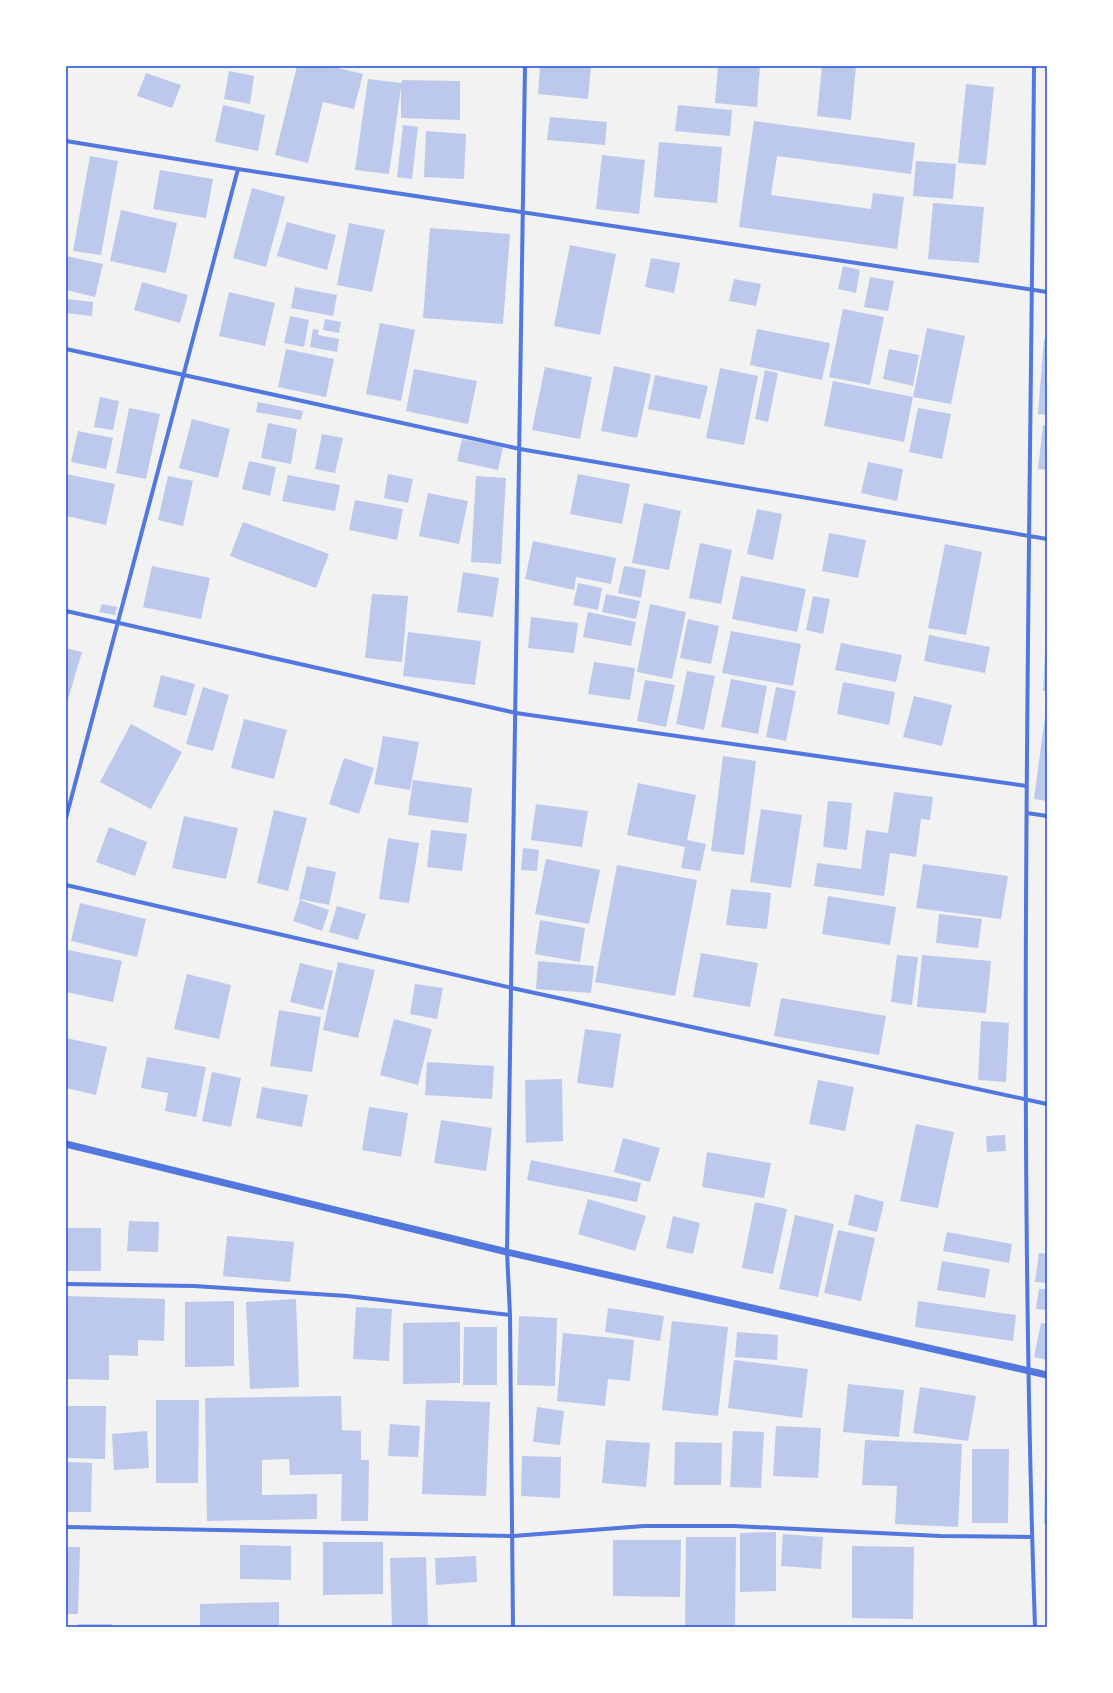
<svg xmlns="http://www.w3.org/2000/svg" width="1113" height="1693" font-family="'Asap Condensed',sans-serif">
<rect width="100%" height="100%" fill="#f2f2f2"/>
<path fill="#bdc9ec" d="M297 66H330L363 74 354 109 323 102 308 163 275 155Z
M446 66H455V68Z
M540 66H591L588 99 538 94Z
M718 66H760L757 107 715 103Z
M822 66H856L851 120 817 116Z
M229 71 254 76 250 104 224 99Z
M146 73 181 85 172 108 137 96Z
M368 79 402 83V80L460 81V120L401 118V87L389 174 355 170Z
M966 84 994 87 986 165 958 163Z
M223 105 265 115 258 151 215 142Z
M678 105 732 110 730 136 675 131Z
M550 117 607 122 605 145 547 140Z
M754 121 915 143 911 174 777 156 771 195 871 209 873 193 904 197 897 249 739 227Z
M403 125 418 127 412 179 397 177Z
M426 131 466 134 464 179 424 177Z
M659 142 722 147 717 203 654 197Z
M602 155 645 160 639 214 596 209Z
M90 156 118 161 101 255 73 251Z
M916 161 956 164 953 199 913 196Z
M160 170 213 179 206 218 153 209Z
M252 188 285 197 266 267 233 258Z
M933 203 984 207 979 263 928 259Z
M121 210 177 223 166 273 110 261Z
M287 222 336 235 327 270 277 256Z
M349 223 385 230 372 292 337 285Z
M430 228 510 234 503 324 423 318Z
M570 245 616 254 600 335 554 326Z
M66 256 103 264 95 297 66 290Z
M651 258 680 263 674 293 645 287Z
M843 266 860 270 856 293 838 289Z
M870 277 894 281 888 311 864 307Z
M734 279 761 284 756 306 729 301Z
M142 282 188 295 180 323 134 310Z
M295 287 337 295 333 316 291 308Z
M229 292 275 303 265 346 219 336Z
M66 299 93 302 92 316 66 313Z
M843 309 884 317 870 385 829 377Z
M290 316 309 320 304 347 284 343Z
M325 319 341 322 339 333 323 330Z
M380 323 415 330 401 401 366 394Z
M927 328 965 336 951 404 913 397Z
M313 329 319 330 318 335 339 339 337 352 310 347Z
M757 329 830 343 822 380 750 365Z
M1044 339H1047V415L1038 414Z
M286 349 334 359 326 397 278 387Z
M889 349 919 355 913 386 883 379Z
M614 366 651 374 637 438 601 431Z
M545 367 592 377 580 439 532 430Z
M720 368 758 376 744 445 706 438Z
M414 369 477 381 468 424 406 411Z
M765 370 778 373 768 422 755 419Z
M655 375 708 386 700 419 648 409Z
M833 381 913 397 904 442 824 426Z
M100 397 119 401 113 430 94 427Z
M258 402 303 411 301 420 256 412Z
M129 408 160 414 146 479 116 473Z
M918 408 951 414 942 459 909 452Z
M192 419 230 429 218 478 179 468Z
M268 423 297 429 291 464 261 458Z
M1043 425 1047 426V470L1038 469Z
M78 431 113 438 106 469 71 462Z
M322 434 343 438 335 473 315 469Z
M462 439 503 447 498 470 457 461Z
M249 461 276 467 270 496 242 489Z
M868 462 903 469 897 501 861 493Z
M66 474 115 484 106 525 66 516Z
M388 474 413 479 408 503 384 498Z
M578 474 630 484 622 524 570 514Z
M288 475 340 485 335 511 282 501Z
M168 476 193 481 183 526 158 520Z
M476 476 506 478 501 564 471 562Z
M428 493 468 501 459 544 419 536Z
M355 500 403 509 397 540 349 530Z
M644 503 681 511 669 570 632 563Z
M757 509 782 514 773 560 747 554Z
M243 522 329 554 316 588 230 556Z
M829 533 866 540 858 578 822 571Z
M533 541 616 558 611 584 576 577 574 590 525 579Z
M700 543 732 550 721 604 689 598Z
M945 544 982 552 966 635 928 628Z
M152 566 210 578 201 619 143 607Z
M624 566 646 570 641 598 618 593Z
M463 572 499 578 493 617 457 612Z
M741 576 806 589 797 632 732 619Z
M578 583 602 588 598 610 573 605Z
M372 594 408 596 402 662 365 658Z
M606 594 640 601 636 619 602 612Z
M813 596 830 599 823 634 806 630Z
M102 604 117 607 115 615 99 612Z
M650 604 686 612 672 679 637 672Z
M588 612 636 622 631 646 583 637Z
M531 617 578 623 574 653 528 648Z
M688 619 719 626 711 664 680 658Z
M731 631 801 644 793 686 722 673Z
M408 632 481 641 475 685 403 676Z
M1046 632H1047V691H1043Z
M929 635 990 647 985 673 924 661Z
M841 643 902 655 896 682 835 670Z
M66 648 82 652 66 706Z
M594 662 635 668 630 700 588 694Z
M687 671 715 676 704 730 676 724Z
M161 675 195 684 186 716 153 707Z
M731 679 767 686 758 734 721 727Z
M645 680 675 685 666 727 637 721Z
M843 682 895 692 889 725 837 714Z
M203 687 229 695 213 751 186 744Z
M776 687 796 691 786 741 766 737Z
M914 696 952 705 942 746 903 737Z
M1046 709H1047V801L1034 799Z
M244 719 287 730 274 779 231 768Z
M131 724 182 752 151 809 100 782Z
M383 736 419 742 410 790 374 784Z
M723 756 756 761 744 855 711 851Z
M344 758 374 768 359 814 329 804Z
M413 780 472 788 468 823 408 815Z
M638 783 696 795 687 840 706 844 700 871 681 868 685 847 627 835Z
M894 792 933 797 930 820 921 819 916 857 890 853 884 896 814 886 817 863 861 869 866 830 888 833Z
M828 801 852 803 847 850 823 847Z
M536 804 588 811 582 847 531 840Z
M761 809 802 815 791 888 750 882Z
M274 810 307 818 288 891 257 883Z
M184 816 238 828 226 879 172 868Z
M109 827 147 842 135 876 96 862Z
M431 830 467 834 462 871 427 867Z
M388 838 419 843 409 903 379 899Z
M523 848 539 850 537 871 521 870Z
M546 859 600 870 589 924 535 914Z
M923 864 1008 876 1001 919 916 908Z
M617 865 697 880 675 996 595 982Z
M307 866 336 872 329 905 299 899Z
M731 889 771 893 767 929 726 925Z
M828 896 896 907 890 945 822 934Z
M300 900 329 910 322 931 293 921Z
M80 903 146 919 137 957 71 941Z
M337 906 366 914 358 940 329 932Z
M939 914 982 919 978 948 936 943Z
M540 920 585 928 580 962 535 954Z
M68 950 122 961 113 1002 66 992V959Z
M701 953 758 963 750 1007 693 997Z
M897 955 918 957 912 1005 891 1002Z
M922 955 991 961 986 1013 917 1007Z
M538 961 594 966 591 993 536 989Z
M338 962 375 970 358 1038 323 1030Z
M300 963 333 971 323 1010 290 1002Z
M187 974 231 985 219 1039 174 1029Z
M415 984 443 988 437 1019 410 1014Z
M781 998 886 1016 879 1055 774 1036Z
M279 1010 321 1017 312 1072 270 1066Z
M394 1019 432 1029 418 1085 380 1075Z
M981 1021 1009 1023 1006 1082 978 1080Z
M585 1029 621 1034 613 1088 577 1083Z
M66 1038 107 1047 96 1095 66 1088Z
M147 1057 206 1067 196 1117 165 1111 168 1093 141 1088Z
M427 1062 494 1066 492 1099 425 1095Z
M212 1072 241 1078 231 1127 202 1121Z
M562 1079 563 1141 526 1143 525 1080Z
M818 1080 854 1087 845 1131 809 1124Z
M262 1087 308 1095 302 1127 256 1118Z
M369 1107 408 1113 401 1157 362 1150Z
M441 1120 492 1128 486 1171 434 1163Z
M916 1124 954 1132 938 1208 900 1201Z
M1005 1135 1006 1151 987 1152 986 1136Z
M623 1138 660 1148 650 1182 614 1172Z
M707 1152 771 1163 764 1198 702 1187Z
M531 1160 641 1183 637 1202 527 1180Z
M855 1194 884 1202 877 1232 848 1225Z
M588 1199 646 1216 635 1251 578 1234Z
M755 1202 787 1209 773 1274 742 1268Z
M795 1215 834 1224 818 1297 779 1289Z
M673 1216 700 1223 693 1254 666 1248Z
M129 1221 159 1222 158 1252 127 1251Z
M66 1228H101V1271H66Z
M838 1230 875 1238 861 1301 824 1293Z
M947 1232 1012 1244 1009 1263 943 1251Z
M227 1236 294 1242 290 1282 223 1276Z
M1039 1253 1047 1254V1283L1035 1282Z
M942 1261 990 1269 985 1298 937 1290Z
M1039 1289H1047V1310L1036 1309Z
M66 1296 165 1299 164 1341 138 1340V1356L109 1355V1380L66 1379Z
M296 1299 299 1387 250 1389 246 1302Z
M234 1301V1366L185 1367V1302Z
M918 1301 1016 1315 1013 1341 915 1327Z
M356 1307 392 1309 389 1361 353 1359Z
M608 1308 664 1316 660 1341 605 1332Z
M519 1316 557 1318 555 1386 517 1385Z
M672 1321 728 1327 718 1416 662 1410Z
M460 1322V1383L403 1384V1323Z
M1041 1323 1047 1324V1360L1034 1357Z
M464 1327H497V1385H463Z
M737 1332 778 1335 777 1360 735 1357Z
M563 1333 634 1340 630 1381 608 1379 605 1406 557 1401Z
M734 1360 808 1369 802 1418 728 1408Z
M848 1384 904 1390 899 1437 843 1432Z
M920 1387 976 1396 968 1441 913 1433Z
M341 1396 342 1430 361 1431V1460H369L368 1521H341L342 1474 290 1475 289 1459 262 1460V1495L317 1494V1519L207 1521 205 1398Z
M156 1400H199L198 1483H156Z
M426 1400 490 1402 486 1496 422 1494Z
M66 1406H106L105 1459 66 1458Z
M537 1407 564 1411 560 1445 533 1442Z
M390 1424 420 1426 418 1457 388 1456Z
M776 1426 821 1428 818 1478 773 1476Z
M147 1431 149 1468 114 1470 112 1434Z
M733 1431 764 1432 761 1488 730 1487Z
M606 1440 650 1443 646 1487 602 1483Z
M865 1440 962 1444 958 1527 895 1524 897 1486 862 1485Z
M675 1442 722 1443 721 1485H674Z
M972 1449H1009L1008 1523H972Z
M522 1456 561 1457 560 1498 521 1496Z
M66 1462 92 1463 91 1512H66Z
M1045 1474H1047V1524H1044Z
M776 1532V1591L740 1592V1533Z
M783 1534 823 1537 821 1569 781 1566Z
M1045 1534H1047L1046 1575Z
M686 1537H736L735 1627H685Z
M613 1540H681L680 1597 613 1596Z
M323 1542H383V1594L323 1595Z
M240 1545 291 1546V1580L240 1579Z
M852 1546 914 1547 913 1619 852 1618Z
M66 1547H80L78 1614H66Z
M476 1556 477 1582 436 1585 435 1558Z
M426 1557 428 1627H392L390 1558Z
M279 1602V1627H200V1604Z
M78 1624H112V1627H78Z"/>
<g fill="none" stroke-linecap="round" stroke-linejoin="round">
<path stroke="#5277de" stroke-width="4" d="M1034 66C1030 586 1017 1107 1035 1627
M66 141 238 169 1047 292
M66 349 520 449 1047 539
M66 611 516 713 1027 786
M1027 813 1047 816
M66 818 238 169
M66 885 512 988 1047 1104
M66 1284 194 1286 347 1296 510 1315
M66 1527 513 1536 644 1526H734L940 1536 1031 1537
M513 1627 510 1315 507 1252 525 66"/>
<path stroke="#5277de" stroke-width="7" d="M66 1144 507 1252 1047 1375"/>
</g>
<rect width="1113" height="1693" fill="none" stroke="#ffffff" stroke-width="134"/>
<rect x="67" y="67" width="979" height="1559" fill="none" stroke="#1d4ed8" stroke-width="1.5"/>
</svg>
